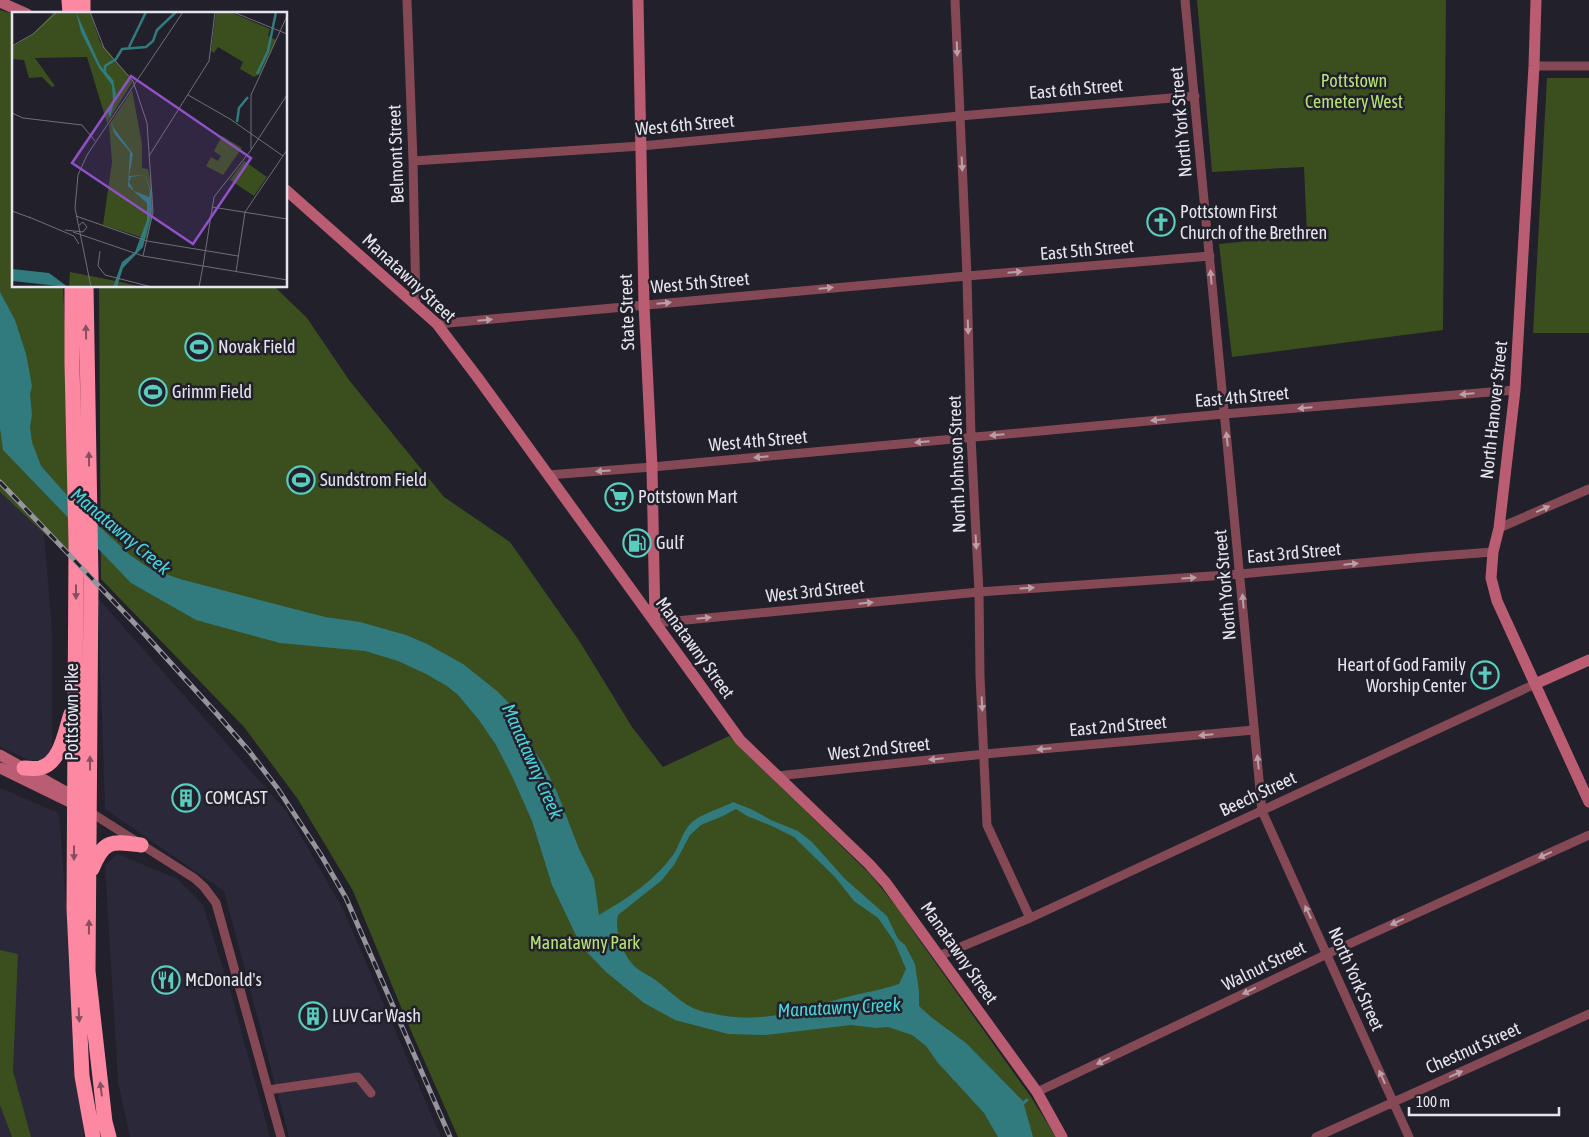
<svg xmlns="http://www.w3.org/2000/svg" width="1589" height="1137" font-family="'Asap Condensed',sans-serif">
<rect width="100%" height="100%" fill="#21202b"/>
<path fill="#2b2839" d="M0 492 44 533 52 630V744L51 750 47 756 41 760H29L0 747Z
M98 598 287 812 343 909 441 1137H289L224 891 105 809Z
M0 788 59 813 84 1137H0Z
M117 854 178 879 203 905 231 993 270 1137H130L118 1082 105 866Z"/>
<path fill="#3a4e1e" d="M1197 0H1446L1443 330 1232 357 1219 244 1307 235 1304 167 1212 172Z
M0 10 14 14V286H63L76 563 0 492Z
M1547 78H1589V333H1533Z
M99 286H274L307 318 349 380 444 497 510 542 580 642 632 727 663 767 729 736 871 875 899 910 918 938 1031 1097 1056 1137H458L408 1024 353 891 297 798 244 727 101 579Z
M0 950 18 954 13 1071 31 1137H12L0 1105Z"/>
<path fill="#317a7e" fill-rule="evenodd" d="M0 292 15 320 26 354 32 386 30 394 32 415 30 427 32 442 41 466 73 502 130 555 149 568 180 579 325 617 360 622 406 635 427 644 463 664 497 691 510 704 533 749 543 764 557 792 579 849 594 879 599 915C628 898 656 880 675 852 680 843 684 829 692 822 703 813 720 809 733 802L753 810 771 820 798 831 812 842 845 879 887 916 898 939 905 945 915 964 919 991V1006L931 1017 966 1043 1023 1101 1033 1137H998L984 1113 938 1063 926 1046 912 1035 888 1027 876 1028 851 1025 766 1035 728 1034 675 1020 644 1003 606 972 581 946 552 885 532 821 512 776 496 745 479 720 458 695 447 686 426 674 398 661 365 651 280 643 196 620 131 583 3 450 0 428ZM736 809 747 816 772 826 794 837 835 877 854 901 878 918 894 941 906 969 899 984C882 990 865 992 847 997 802 1008 769 1024 720 1015 711 1013 700 1012 691 1007 676 999 665 986 651 977 646 974 640 971 635 967 623 955 614 932 618 915L661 881 674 865 690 835 701 825 723 816Z"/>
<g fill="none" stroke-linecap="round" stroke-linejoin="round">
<path stroke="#317a7e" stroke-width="3" d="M1021 1105 1027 1100"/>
<path stroke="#844955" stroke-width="9" d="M407 0 413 161 416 306
M955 0 967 276 971 437 979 592 980 676 987 825 1030 918
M1185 0 1262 811 1409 1137
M1534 66H1589
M413 161 641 146 960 116 1195 96
M437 324 967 276 1210 256
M548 475 652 467 1224 414 1515 390
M1499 528 1589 489
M655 623 979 592 1240 574 1426 557 1493 552
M777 776 985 754 1254 730
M90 812 194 878 204 887 216 903 281 1137
M939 956 1030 918 1535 684
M268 1090 358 1077 371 1093
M1037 1092 1327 954 1589 835
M1316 1137 1589 1014"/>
<path stroke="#bb5d72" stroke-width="11" d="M638 0 644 305 652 467 655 623
M1536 0 1534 66 1515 390 1499 528 1493 552 1491 578 1497 601 1589 802
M0 2 27 14
M286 190 437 324 478 378 740 740 869 864 886 883 1037 1092 1062 1137
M1535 684 1589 660
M0 755 75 797 79 802
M0 768 70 802"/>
<path stroke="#fd88a1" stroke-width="15" d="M69 0 70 14
M83 0V14
M72 286V363L76 543 74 908 82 1076 93 1137
M86 286 91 579 88 971 105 1122 109 1137
M24 768C29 768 35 769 40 768 61 763 65 731 71 714
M92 869C104 839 112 841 141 845"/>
<g stroke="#96959e" stroke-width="5">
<path id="rail" d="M0 482 139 628 217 714 249 751 278 789 321 855 346 898 450 1137"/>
</g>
<use href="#rail" stroke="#21202b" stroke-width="3" stroke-dasharray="9" stroke-linecap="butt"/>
</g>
<defs><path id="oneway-solid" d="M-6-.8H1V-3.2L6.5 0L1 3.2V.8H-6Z" transform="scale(1.25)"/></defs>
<g fill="#ba9fa9">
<use href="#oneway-solid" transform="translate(957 49) rotate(88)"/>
<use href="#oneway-solid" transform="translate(962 164) rotate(87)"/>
<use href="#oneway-solid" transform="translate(1015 272) rotate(-5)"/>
<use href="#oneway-solid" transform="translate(1211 277) rotate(-95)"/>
<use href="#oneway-solid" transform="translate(826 288) rotate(-5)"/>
<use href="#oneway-solid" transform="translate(664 303) rotate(-5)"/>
<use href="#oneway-solid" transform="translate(485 320) rotate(-5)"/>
<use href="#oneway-solid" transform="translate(968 327) rotate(88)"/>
<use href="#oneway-solid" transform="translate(1467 394) rotate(175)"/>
<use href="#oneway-solid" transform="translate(1305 408) rotate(175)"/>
<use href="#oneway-solid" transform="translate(1158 420) rotate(175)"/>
<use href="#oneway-solid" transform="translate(997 435) rotate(175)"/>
<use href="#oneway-solid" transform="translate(1227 439) rotate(-96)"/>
<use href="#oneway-solid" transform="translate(922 442) rotate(175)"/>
<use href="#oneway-solid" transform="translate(761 457) rotate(175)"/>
<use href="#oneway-solid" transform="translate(603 471) rotate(176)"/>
<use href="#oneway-solid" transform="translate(1543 509) rotate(-24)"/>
<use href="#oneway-solid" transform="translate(976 542) rotate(87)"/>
<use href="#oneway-solid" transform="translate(1351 564) rotate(-6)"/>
<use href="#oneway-solid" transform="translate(1189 578) rotate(-4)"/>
<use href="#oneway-solid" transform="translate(1027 588) rotate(-4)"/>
<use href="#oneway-solid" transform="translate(1243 601) rotate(-95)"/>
<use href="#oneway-solid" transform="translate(866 603) rotate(-6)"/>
<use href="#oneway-solid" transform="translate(704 618) rotate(-6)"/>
<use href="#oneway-solid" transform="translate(982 704) rotate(87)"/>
<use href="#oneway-solid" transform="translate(1206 735) rotate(175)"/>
<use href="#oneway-solid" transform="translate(1044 749) rotate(175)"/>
<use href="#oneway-solid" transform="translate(936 759) rotate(174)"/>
<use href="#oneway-solid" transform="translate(1258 762) rotate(-96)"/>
<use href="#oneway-solid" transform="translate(1545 855) rotate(156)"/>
<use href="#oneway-solid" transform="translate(1308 912) rotate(-115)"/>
<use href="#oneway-solid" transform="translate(1397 922) rotate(156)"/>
<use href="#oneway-solid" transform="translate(1249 991) rotate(154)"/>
<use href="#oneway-solid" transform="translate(1103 1061) rotate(154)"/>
<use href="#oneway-solid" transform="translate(1456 1074) rotate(-24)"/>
<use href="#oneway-solid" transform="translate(1382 1077) rotate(-114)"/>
</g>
<g fill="#844f60">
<use href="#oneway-solid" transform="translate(86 332) rotate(-91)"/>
<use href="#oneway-solid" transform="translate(89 459) rotate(-91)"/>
<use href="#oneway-solid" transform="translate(76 592) rotate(90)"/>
<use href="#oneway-solid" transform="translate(90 763) rotate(-90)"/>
<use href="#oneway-solid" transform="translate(74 853) rotate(90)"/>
<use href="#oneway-solid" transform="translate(89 927) rotate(-89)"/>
<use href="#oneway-solid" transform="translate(79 1015) rotate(87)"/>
<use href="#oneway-solid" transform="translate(101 1089) rotate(-97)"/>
</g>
<defs>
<g id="church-ring" transform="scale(1.4375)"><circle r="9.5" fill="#21202b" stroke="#59cebf" stroke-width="1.5"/><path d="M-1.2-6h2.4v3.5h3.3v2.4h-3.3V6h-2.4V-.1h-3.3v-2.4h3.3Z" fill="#59cebf"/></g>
<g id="stadium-ring" transform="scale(1.4375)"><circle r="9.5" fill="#21202b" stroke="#59cebf" stroke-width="1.5"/><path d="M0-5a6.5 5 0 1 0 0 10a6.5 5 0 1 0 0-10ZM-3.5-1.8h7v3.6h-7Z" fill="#59cebf"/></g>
<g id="supermarket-ring" transform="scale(1.4375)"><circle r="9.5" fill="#21202b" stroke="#59cebf" stroke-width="1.5"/><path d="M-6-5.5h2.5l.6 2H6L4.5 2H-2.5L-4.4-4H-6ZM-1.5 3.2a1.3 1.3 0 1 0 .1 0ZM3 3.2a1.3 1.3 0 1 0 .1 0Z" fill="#59cebf"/></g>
<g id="fuel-ring" transform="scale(1.4375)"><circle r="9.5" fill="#21202b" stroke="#59cebf" stroke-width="1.5"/><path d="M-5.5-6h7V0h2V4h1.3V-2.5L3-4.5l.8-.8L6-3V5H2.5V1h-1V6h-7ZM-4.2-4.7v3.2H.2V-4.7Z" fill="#59cebf"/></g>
<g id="building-ring" transform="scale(1.4375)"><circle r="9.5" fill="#21202b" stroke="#59cebf" stroke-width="1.5"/><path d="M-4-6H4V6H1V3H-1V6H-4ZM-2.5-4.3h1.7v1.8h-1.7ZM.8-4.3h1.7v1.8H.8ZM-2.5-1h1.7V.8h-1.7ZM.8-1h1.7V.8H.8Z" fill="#59cebf"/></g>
<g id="restaurant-ring" transform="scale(1.4375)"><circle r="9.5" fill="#21202b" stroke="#59cebf" stroke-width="1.5"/><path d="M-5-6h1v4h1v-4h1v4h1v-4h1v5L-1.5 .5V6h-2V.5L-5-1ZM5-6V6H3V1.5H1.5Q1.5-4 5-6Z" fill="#59cebf"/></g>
</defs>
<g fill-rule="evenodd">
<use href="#church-ring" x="1161" y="222"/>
<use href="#stadium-ring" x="199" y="347"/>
<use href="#stadium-ring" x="153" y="392"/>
<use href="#stadium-ring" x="301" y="480"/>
<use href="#supermarket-ring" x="619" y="497"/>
<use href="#fuel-ring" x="637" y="543"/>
<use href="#church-ring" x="1485" y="675"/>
<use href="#building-ring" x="186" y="798"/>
<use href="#restaurant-ring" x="166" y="980"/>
<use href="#building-ring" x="313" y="1016"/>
</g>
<g text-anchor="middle" stroke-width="5" stroke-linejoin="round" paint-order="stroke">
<g font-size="18" fill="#b5e474" stroke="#21202b">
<text x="1354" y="87">Pottstown<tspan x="1354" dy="21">Cemetery West</tspan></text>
<text x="585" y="949">Manatawny Park</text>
</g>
<g font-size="18" fill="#e6e5ed" stroke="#21202b">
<text transform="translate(1076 89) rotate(-5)" y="6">East 6th Street</text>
<text transform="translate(1181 122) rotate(-95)" y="6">North York Street</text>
<text transform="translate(685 125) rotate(-5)" y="6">West 6th Street</text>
<text transform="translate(396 154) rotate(-92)" y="6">Belmont Street</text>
<text transform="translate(1087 250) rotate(-5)" y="6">East 5th Street</text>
<text transform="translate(409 278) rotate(43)" y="6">Manatawny Street</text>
<text transform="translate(700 283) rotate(-5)" y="6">West 5th Street</text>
<text transform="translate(627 312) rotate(-92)" y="6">State Street</text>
<text transform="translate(1242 397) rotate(-5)" y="6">East 4th Street</text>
<text transform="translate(1494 410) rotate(-84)" y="6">North Hanover Street</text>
<text transform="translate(758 441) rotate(-5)" y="6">West 4th Street</text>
<text transform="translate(957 464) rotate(-92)" y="6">North Johnson Street</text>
<text transform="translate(1294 553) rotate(-5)" y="6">East 3rd Street</text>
<text transform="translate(1225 585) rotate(-95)" y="6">North York Street</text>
<text transform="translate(815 591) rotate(-6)" y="6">West 3rd Street</text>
<text transform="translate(695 648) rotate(54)" y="6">Manatawny Street</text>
<text transform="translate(72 712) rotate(-90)" y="6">Pottstown Pike</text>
<text transform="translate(1118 726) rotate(-5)" y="6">East 2nd Street</text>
<text transform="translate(879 749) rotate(-6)" y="6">West 2nd Street</text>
<text transform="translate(1258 794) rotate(-25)" y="6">Beech Street</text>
<text transform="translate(959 953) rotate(55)" y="6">Manatawny Street</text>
<text transform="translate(1264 966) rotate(-26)" y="6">Walnut Street</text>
<text transform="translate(1356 979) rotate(66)" y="6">North York Street</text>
<text transform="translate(1473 1048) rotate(-24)" y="6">Chestnut Street</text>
</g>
<g font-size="18" fill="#e6e5ed" stroke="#21202b" text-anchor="start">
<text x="1180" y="218">Pottstown First<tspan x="1180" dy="21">Church of the Brethren</tspan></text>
<text x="218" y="353">Novak Field</text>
<text x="172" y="398">Grimm Field</text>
<text x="320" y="486">Sundstrom Field</text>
<text x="638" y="503">Pottstown Mart</text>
<text x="656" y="549">Gulf</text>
<text x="1466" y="671" text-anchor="end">Heart of God Family<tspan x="1466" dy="21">Worship Center</tspan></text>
<text x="205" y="804">COMCAST</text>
<text x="185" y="986">McDonald's</text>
<text x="332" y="1022">LUV Car Wash</text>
</g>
<g font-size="19" font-style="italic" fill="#46d5de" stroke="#21202b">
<text transform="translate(121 531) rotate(40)" y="7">Manatawny Creek</text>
<text transform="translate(533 761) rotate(66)" y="7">Manatawny Creek</text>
<text transform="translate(839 1007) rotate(-3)" y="7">Manatawny Creek</text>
</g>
</g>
<g transform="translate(12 12)">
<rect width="275" height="275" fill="#21202b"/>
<path d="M78 0 88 30 121 69 95 111 75 45 23 46 43 74 40 75 30 65 17 66 12 48 0 47V35L21 22 41 1ZM204 0H218L258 17 256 24 264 28 248 62 242 65 228 57 231 50 206 35 202 41 199 39ZM120 78 130 132V156L136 157 140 175 141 201 135 227 91 213 100 150 97 113ZM210 124 230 136 211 163 194 154 199 145 206 149 209 144 202 139ZM232 149 255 165 242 184 218 168ZM58 260 99 268 131 275H57Z" fill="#3a4e1e"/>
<path d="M64 0 88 53 101 68 104 82 98 106 101 115 121 142 117 164 133 163 139 179 140 200 131 235 111 256 105 275H101L110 250 123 240 135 208V191L116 174 118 140 102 121 96 99 101 88 100 73 87 56 69 20ZM133 163 138 179 137 185 122 179 117 170 119 165ZM0 257 37 261 56 275 0 269Z" fill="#317a7e" fill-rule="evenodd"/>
<path fill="none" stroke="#317a7e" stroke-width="2.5" d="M117 35 134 0M93 61V54L104 47 110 37 134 35 141 29 145 18 164 0M245 62 256 39 264 0M225 110 227 96 236 85"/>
<path fill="none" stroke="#706f79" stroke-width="1" d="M78 0 92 36 121 69 135 111 141 200 131 244M221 0 275 22M0 34 21 22 45 0M176 83 218 107 271 144M0 101 11 106 70 113 83 129M239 137V83L275 4M137 144 197 49 203 0M200 195 275 207M0 199 19 206M64 204 135 229 226 244M17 205 62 224 67 232M53 218 71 220 75 215 71 210 66 214M61 220 131 244 275 268M88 239 86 254 93 263 140 275M191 254 202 185 239 138 275 83M224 260 233 200 275 138M79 275 63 196 66 163 75 143 171 0M187 275 191 254"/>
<path fill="#9051c8" fill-opacity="0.15" stroke="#9051c8" stroke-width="2.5" d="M119 64 239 146 181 232 60 151Z"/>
<rect width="275" height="275" fill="none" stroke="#e6e5ed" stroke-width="2.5"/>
</g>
<path d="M1409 1107v8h150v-8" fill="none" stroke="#e6e5ed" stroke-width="2.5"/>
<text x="1416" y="1107" font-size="15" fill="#e6e5ed" stroke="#21202b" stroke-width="4" paint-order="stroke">100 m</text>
</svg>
